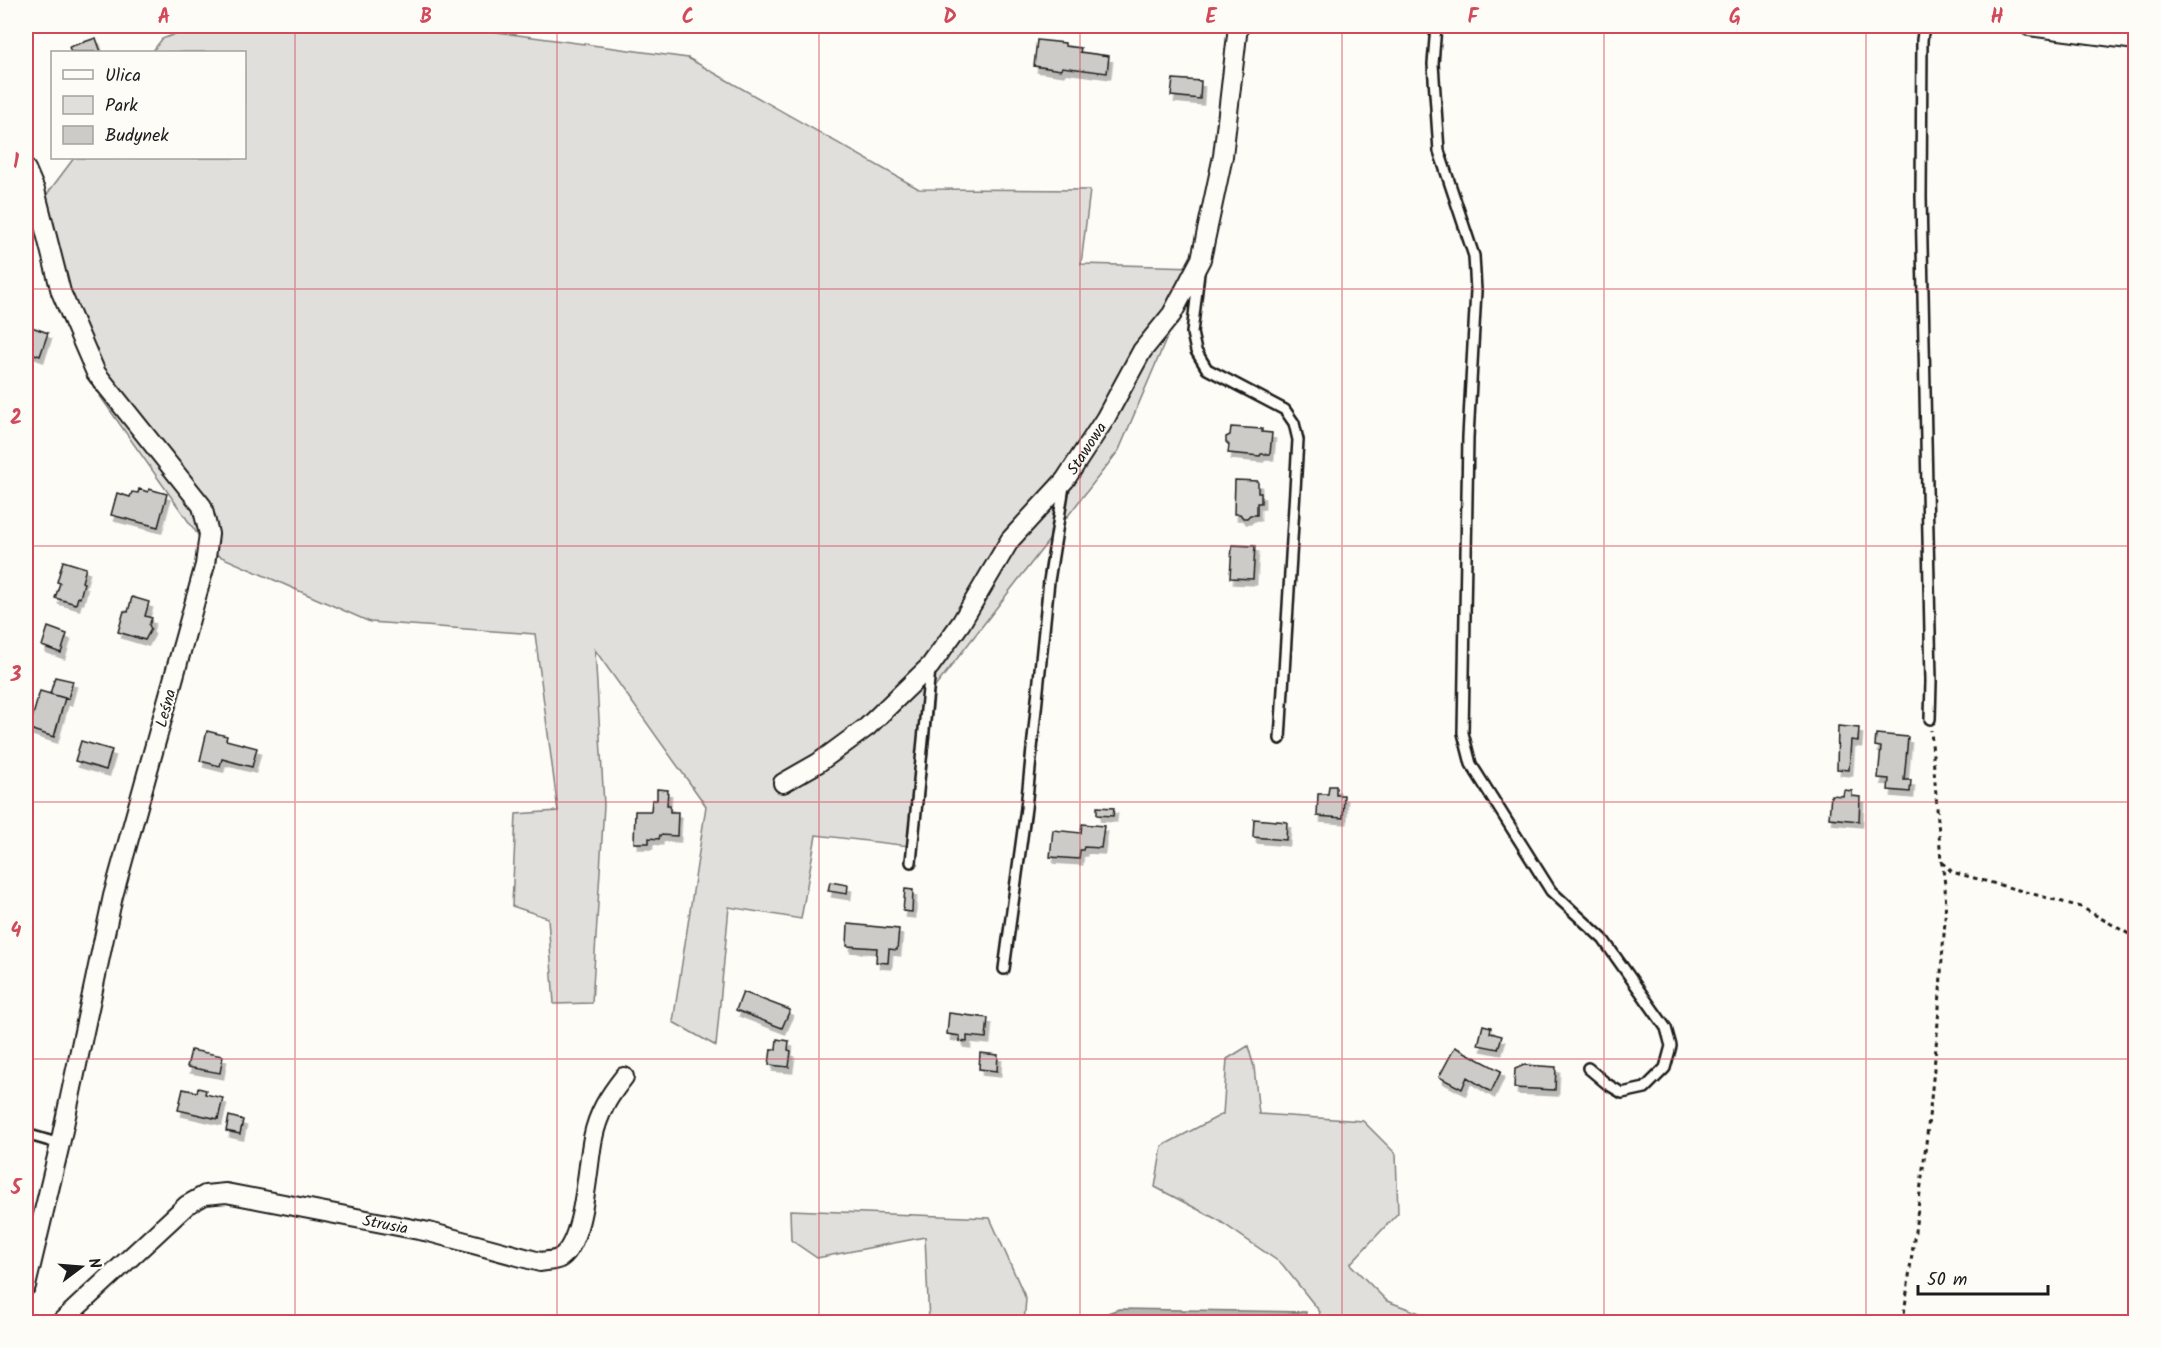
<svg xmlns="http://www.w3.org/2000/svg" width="2161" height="1348" font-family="Kalam,sans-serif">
<defs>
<filter id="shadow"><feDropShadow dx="3.5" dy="6" stdDeviation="0" flood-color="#0004"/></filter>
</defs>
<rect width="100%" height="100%" fill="#fdfcf7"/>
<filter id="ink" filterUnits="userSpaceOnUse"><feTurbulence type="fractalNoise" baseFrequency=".0167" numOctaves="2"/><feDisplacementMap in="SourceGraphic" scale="12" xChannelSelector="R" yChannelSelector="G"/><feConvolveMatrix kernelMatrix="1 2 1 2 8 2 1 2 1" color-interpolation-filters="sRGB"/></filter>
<g filter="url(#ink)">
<path fill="#e0dfdb" stroke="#7e7e7c" stroke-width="1.5" d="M196 26H452L688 58 919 189 1090 190 1081 264 1197 267 1119 450 935 687 918 847 816 835 801 919 729 907 716 1046 673 1022 706 806 595 650 604 805 592 1003 554 1004 548 918 512 906 516 814 558 811 535 634 370 622 210 552 90 382 44 198 74 158H244V52H152L162 39Z
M1248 1046 1254 1067 1259 1114 1363 1121 1396 1154 1398 1213 1350 1264 1387 1301 1444 1322H1317L1320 1312 1282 1264 1218 1220 1155 1187 1162 1146 1223 1114 1227 1059Z
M790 1210 990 1218 1026 1299 1024 1322H929L925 1237 817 1258 791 1240Z"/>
<path fill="#b7b6b2" stroke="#797876" stroke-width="1.5" d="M1119 1309 1306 1312 1305 1322H1082Z"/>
<path fill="#cccbc8" stroke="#1c1c1c" stroke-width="1.5" filter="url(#shadow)" d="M96 38 101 52H71L69 47Z
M1037 40 1065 43V46L1081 48 1080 52 1109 56 1107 73 1062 67 1061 70 1034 66Z
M1173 79 1201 81 1200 99 1171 96Z
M26 322 30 323 29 326 48 333 40 356 26 351Z
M1231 427 1262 429V432L1272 433 1270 454H1261L1260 456 1228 453 1229 445 1226 442V437L1230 435Z
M1235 480 1258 481V493H1261V503H1257V515H1250L1247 518H1243L1240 514H1234Z
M139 489 148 492 149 489 167 494 158 527 111 515 117 493 130 497 132 492 138 493Z
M1232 545 1255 546 1253 579 1230 578Z
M63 561 86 568 82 582 84 583 80 598 78 597 76 604 55 598 60 583 57 582Z
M132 597 149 602 145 616 152 618 149 625 151 629 145 640 118 632 124 611 128 612Z
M48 627 67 634 61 653 42 646Z
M55 677 73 681 68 699 50 694Z
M40 691 65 698 54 737 29 729Z
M1838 726 1859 728 1858 741 1851 740 1849 770 1837 769Z
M207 731 227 736 226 740 257 748 252 767 222 759 220 766 200 761Z
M1876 734 1908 737 1904 780H1911L1910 792 1888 790 1889 779 1878 778 1881 747 1875 746Z
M81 741 112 750 106 770 75 761Z
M1329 786H1336V795H1344L1343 818 1317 816 1318 794H1328Z
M657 789 668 790 667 805H670V812H678L677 836 660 835 659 839 649 838V843H634L635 811H651L652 800H657Z
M1844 790 1852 791V796L1860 797 1859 821 1829 818 1831 795 1843 796Z
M1097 807 1114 808 1113 816 1097 815Z
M1254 819 1287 822 1286 840 1253 837Z
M1082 824 1104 826 1101 848 1084 847 1083 850H1080L1079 859 1050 857 1053 830 1081 833Z
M830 882 848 885 847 894 828 891Z
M905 889 913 890 912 912 903 911Z
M848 924 899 929 897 950 889 949 888 963 876 962 877 948 847 946Z
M743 992 790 1010 782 1028 736 1010Z
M949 1013 988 1018 986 1038 967 1036V1042L960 1041V1036L947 1034Z
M1483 1025 1491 1027 1490 1033 1502 1036 1498 1049 1478 1045Z
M777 1039 789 1041 788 1050 791 1051 789 1067 769 1065 771 1049H776Z
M1455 1047 1501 1071 1491 1092 1467 1077 1462 1089 1439 1077Z
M191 1050 223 1056 220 1073 187 1067Z
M980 1053 998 1055 997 1071 979 1069Z
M1524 1065 1556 1067 1555 1090 1514 1088 1515 1069Z
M198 1088 206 1090 205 1094 223 1098 218 1119 178 1110 183 1089 197 1092Z
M229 1116 243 1120 240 1134 226 1131Z"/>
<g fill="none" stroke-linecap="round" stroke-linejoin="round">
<g stroke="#1c1c1c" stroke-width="14">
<path id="service" d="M1436 26 1433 64 1439 151 1474 256 1476 291 1468 437 1463 733 1471 764 1551 891 1603 939 1666 1028 1671 1046 1665 1068 1645 1088 1622 1093 1607 1084 1588 1068
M1924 26 1922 40 1921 197 1931 681 1930 719
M1199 273 1192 333 1196 351 1207 369 1285 410 1294 423 1298 440 1280 739
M911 862 930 669
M1004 969 1026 808 1049 581 1064 486
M26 1134 60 1144"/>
</g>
<g stroke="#1c1c1c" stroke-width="22">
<g id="minor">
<path d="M2029 26 2136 40"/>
<path d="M26 169 35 190 61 292 96 373 202 506 209 534 205 565 113 896 60 1144 26 1286"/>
<path id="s1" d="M783 783 818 763 867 727 930 666 961 623 1010 540 1065 480 1105 419 1142 351 1172 314 1201 259 1223 156 1238 26"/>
<path id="s2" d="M61 1322 187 1205 205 1195 226 1193 429 1232 540 1262C545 1261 553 1261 558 1259 585 1246 587 1165 593 1138 598 1113 609 1096 624 1077"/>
</g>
</g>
<path stroke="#1c1c1c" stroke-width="3" stroke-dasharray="4.5 4.5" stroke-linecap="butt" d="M1942 862 1952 872 2081 907 2136 938
M1903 1322C1918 1207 1935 1091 1941 974 1943 936 1950 897 1941 860L1931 730"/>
<use href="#service" stroke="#fdfcf7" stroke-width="9"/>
<use href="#minor" stroke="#fdfcf7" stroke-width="18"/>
</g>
</g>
<path fill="none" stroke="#d1495b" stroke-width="1.5" stroke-opacity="0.55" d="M295 26V1322M557 26V1322M819 26V1322M1080 26V1322M1342 26V1322M1604 26V1322M1866 26V1322M26 289H2136M26 546H2136M26 802H2136M26 1059H2136"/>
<g text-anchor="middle" stroke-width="4.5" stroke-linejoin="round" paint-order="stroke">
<g font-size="16" fill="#1c1c1c" stroke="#fdfcf7">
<text dy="6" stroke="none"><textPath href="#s1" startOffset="458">Stawowa</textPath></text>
<text transform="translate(165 708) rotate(-75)" y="6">Leśna</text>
<text dy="6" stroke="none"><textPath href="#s2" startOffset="376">Strusia</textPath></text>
</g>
</g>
<rect width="2161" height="1348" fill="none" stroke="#fdfcf7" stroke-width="66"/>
<rect x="51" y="51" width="195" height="108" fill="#fdfcf7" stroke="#a3a29f" stroke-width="1.5"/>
<rect x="63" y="70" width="30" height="9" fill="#fdfcf7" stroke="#a3a29f" stroke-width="1.5"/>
<text x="105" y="81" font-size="18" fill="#1c1c1c">Ulica</text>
<rect x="63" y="96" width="30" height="18" fill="#e0dfdb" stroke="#a3a29f" stroke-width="1.5"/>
<text x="105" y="111" font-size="18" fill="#1c1c1c">Park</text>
<rect x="63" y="126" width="30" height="18" fill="#cccbc8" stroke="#a3a29f" stroke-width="1.5"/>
<text x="105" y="141" font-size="18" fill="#1c1c1c">Budynek</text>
<g transform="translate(81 1267) rotate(74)" stroke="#fdfcf7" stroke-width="4.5" paint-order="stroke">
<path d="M0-4.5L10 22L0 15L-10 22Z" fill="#1c1c1c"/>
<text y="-9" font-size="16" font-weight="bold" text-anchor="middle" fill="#1c1c1c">N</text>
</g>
<path d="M1918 1285v9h130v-9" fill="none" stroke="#1c1c1c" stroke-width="3"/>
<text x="1927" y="1285" font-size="18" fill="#1c1c1c" stroke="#fdfcf7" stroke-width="4.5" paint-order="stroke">50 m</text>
<rect x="33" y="33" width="2095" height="1282" fill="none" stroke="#d1495b" stroke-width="2"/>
<g font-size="20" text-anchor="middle" font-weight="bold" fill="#d1495b">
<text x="164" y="23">A</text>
<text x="426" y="23">B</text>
<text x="688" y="23">C</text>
<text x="950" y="23">D</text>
<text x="1211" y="23">E</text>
<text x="1473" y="23">F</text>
<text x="1735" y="23">G</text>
<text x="1997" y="23">H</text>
<text x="16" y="168">1</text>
<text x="16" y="424">2</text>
<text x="16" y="681">3</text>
<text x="16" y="937">4</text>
<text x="16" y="1194">5</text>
</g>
</svg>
